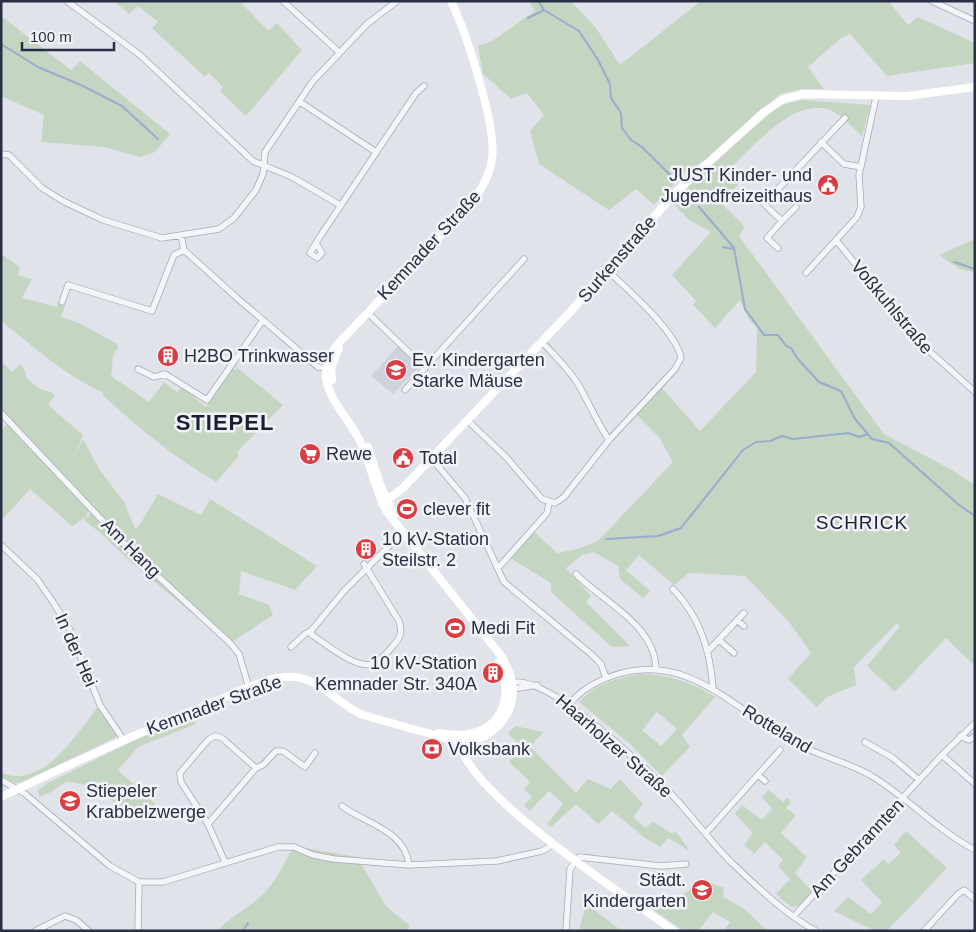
<svg xmlns="http://www.w3.org/2000/svg" width="976" height="932" font-family="Helvetica,sans-serif">
<rect width="100%" height="100%" fill="#e1e3eb"/>
<path fill="#cfd2dd" d="M398 346 420 367 393 394 371 376Z"/>
<path fill="#c4d5c1" fill-rule="evenodd" d="M114 1H239L269 31 277 23 302 50 246 116 220 91 223 87 209 73 205 77 152 28 158 22 138 6 129 14Z
M529 1H571L596 28 620 65 701 1H888L908 25 918 17 975 43V63L887 76 850 34 841 38 808 67 824 89H801L780 94 708 158 685 173 654 205 636 189 609 210 539 164 530 131 544 115 527 93 511 99 483 74 478 46 492 41 535 11Z
M1 16 71 70 80 61 170 134 155 152 140 157 104 147 41 142 44 115 1 96Z
M803 100 870 105 862 136C853 128 843 116 832 111 797 94 754 146 731 167L743 180 720 202 745 227 739 236 884 434 952 470 975 485V666L946 638 895 692 867 666 900 626 897 623 854 667 856 685 827 697 817 707 788 679 811 653 789 622 745 576 689 573 674 585 639 555 626 570 650 591 643 598 620 579 618 566 594 552 582 555 566 568 591 596 586 602 630 646 612 647 551 592V583L510 558 533 531 557 553 577 549 598 541 673 462 659 437 637 415 662 388 700 431 756 372 757 328 748 318 740 300 715 328 693 305 696 301 672 275 711 232 689 220 673 203 701 173 780 105Z
M975 239V272L960 269 939 255Z
M1 254 20 267 18 275 32 279 22 298 57 307 59 300 66 302 61 317 81 324 117 344 118 348 113 356 111 376 149 402 164 382 177 392 182 387 206 407 232 368 237 370 234 365 283 405 237 452 239 456 216 482C174 457 138 428 103 395V393C65 375 34 347 1 321Z
M1 361 12 372 21 364 26 373 25 376C30 380 34 385 39 388 45 391 49 390 55 395L48 405 83 435 73 460 83 439 99 469 124 502 135 529 139 526 158 494 201 515 210 499 317 566 295 590 241 571 239 594 269 605 273 615 232 642 135 552 93 508 95 502 92 506 1 410Z
M8 423 89 509 86 517 72 526 30 489 1 521V430Z
M91 511 196 613 194 615C164 589 132 565 104 536 98 530 88 525 84 519L89 516Z
M640 674C667 674 692 682 715 697L682 735 690 747 662 776 630 744 579 702C596 684 616 678 640 674ZM657 712 677 729 661 746 642 730Z
M99 706 117 736 115 738 22 782 14 783 1 777V773C45 789 75 735 99 706Z
M193 716 196 724 138 747 118 770 155 804 139 822 95 787 67 781 49 793 39 797 38 790 48 783 135 740Z
M515 726 543 732 530 747 576 793 588 779 611 789 620 779 643 804 633 817 645 828 653 822 671 833 676 832 690 851 668 838 660 847 644 837 612 811 598 824 576 804 551 827 547 824 563 804 549 791 530 811 524 806 532 796 524 789 530 782 509 762 522 747 508 734Z
M769 790 783 802 787 798 791 802 786 808 796 815 781 833 807 857 795 873 812 891 799 906 791 907 776 894 790 879 778 866 783 860 765 842 754 854 744 845 753 833 735 814 742 805 762 820 772 809 762 797Z
M906 831 947 868 887 931H875L834 911 848 897 871 914 882 902 861 880 884 859 888 864 901 853 894 845Z
M294 846 357 857 386 906 410 926 407 931H217C230 917 246 910 260 897 275 884 284 863 294 846Z
M702 879 724 888 723 897 743 908 768 931H724L730 922 713 912 698 931H684L652 909 678 899Z
M586 904 622 931H579Z"/>
<g fill="none" stroke-linecap="round" stroke-linejoin="round">
<path stroke="#99accd" stroke-width="2" d="M538 1 544 10 579 31 598 60 610 84 611 98 621 113 622 128 631 140 642 147 673 178
M528 18 544 10
M1 44 38 67 81 85 122 106 158 139
M699 207 734 248 745 309 764 335H778L786 346 791 348 797 358 819 382 841 391 855 419 872 439 889 443 959 505 975 516
M723 247 733 249
M954 262 975 269
M606 539 658 536 681 528 743 450 756 442 770 441 782 436 793 439 848 433 859 437 868 434
M243 931 248 923"/>
<g stroke="#a6a9b6" stroke-width="7">
<path id="street" d="M67 1 140 55 253 161 292 177 340 205
M283 1 339 52
M932 1 975 21
M876 97 859 175 861 207 857 217 836 240 916 339 975 392
M300 102 376 152
M821 142 844 164 861 167
M1 154 9 155 42 188 63 201 103 220 162 238 219 229 234 218 256 190 263 174 265 152 313 81 367 24 397 1
M782 221 796 207
M181 235 184 250 237 298 318 367 328 368
M316 243 322 253 317 258 310 253 319 238 416 93 424 86
M778 248 767 238 782 221 764 204 845 118
M806 273 836 240
M62 302 68 285 152 311 174 255 184 250
M367 312 425 368
M542 342C555 356 568 368 578 384 589 403 597 422 609 440
M138 369 154 377 165 374 207 400 263 320
M405 390 524 259
M1 413 134 554 231 644 239 654 249 688
M467 420 506 457 542 499 555 503 564 497 609 440 675 369 681 358C676 331 627 289 607 270
M431 458 465 498 504 582 591 654 601 664 606 678
M1 545 37 579 53 602 69 628 100 705 123 739
M498 568 547 513 549 503
M576 574C603 602 656 625 656 670
M673 589C700 617 710 650 713 688
M737 620 744 626
M311 631 312 635C326 644 356 669 372 664 380 661 387 653 393 646 400 638 403 632 399 621L364 564
M719 640 734 653
M291 647 305 634 311 631 344 591 403 532
M708 651 744 613
M537 685 513 689 507 685C537 662 651 773 673 796 693 817 710 841 731 862 756 886 785 914 816 931
M569 705C580 690 595 682 612 676 686 650 732 708 790 740 815 755 845 761 870 775 907 797 937 830 975 850
M960 736 969 740 975 736
M865 742 893 758 919 780
M942 755 975 784
M758 775 765 781
M1 780 24 793 110 866 139 882H163L278 847H294L313 855 334 859 409 865 497 861 542 851 554 844
M342 806C366 824 405 830 409 865
M208 824 256 768 263 765 276 751H283L305 767 315 753
M706 833 780 750
M225 862 208 824 181 782 180 773 208 740 215 736 222 738 256 768
M794 916 942 755 975 723
M35 931 65 916 76 920 89 931
M138 931 139 882
M566 931 570 869 579 857 661 866 686 864
M924 931 958 894 964 890 975 899"/>
</g>
<use href="#street" stroke="#f4f5f8" stroke-width="5.5"/>
<path stroke="#fff" stroke-width="8" d="M332 380 331 368 339 348
M368 447 380 484 394 515
M382 503 402 489 572 310 675 193 764 112 784 99 803 94 907 96 975 87
M438 733C448 734 459 736 469 734 506 727 512 692 499 662
M464 735 459 742C468 794 628 898 674 931
M1 797C72 763 143 731 216 701 239 692 269 675 295 677 323 680 338 705 363 715L459 742C491 742 517 715 512 683 511 673 506 665 502 657L387 512C375 490 371 466 361 443 351 421 330 403 326 378 325 366 329 356 336 346L463 212C477 196 489 180 492 159 497 126 466 32 451 1"/>
</g>
<defs>
<g id="civic-disc" transform="scale(1.125)"><circle r="9.5" fill="#d93d41" stroke="#f1f3f8"/><path d="M-.6-6.5H3V-4.5H.6V-3L4-1V1h2V6H-6V1h2V-1L-.6-3ZM-1.2 2.5V6h2.4V2.5Z" fill="#fff"/></g>
<g id="building-disc" transform="scale(1.125)"><circle r="9.5" fill="#d93d41" stroke="#f1f3f8"/><path d="M-4-6H4V6H1V3H-1V6H-4ZM-2.5-4.3h1.7v1.8h-1.7ZM.8-4.3h1.7v1.8H.8ZM-2.5-1h1.7V.8h-1.7ZM.8-1h1.7V.8H.8Z" fill="#fff"/></g>
<g id="school-disc" transform="scale(1.125)"><circle r="9.5" fill="#d93d41" stroke="#f1f3f8"/><path d="M0-5L7-2L0 1L-7-2ZM-4 1L0 2.5L4 1V4Q0 6-4 4Z" fill="#fff"/></g>
<g id="supermarket-disc" transform="scale(1.125)"><circle r="9.5" fill="#d93d41" stroke="#f1f3f8"/><path d="M-6-5.5h2.5l.6 2H6L4.5 2H-2.5L-4.4-4H-6ZM-1.5 3.2a1.3 1.3 0 1 0 .1 0ZM3 3.2a1.3 1.3 0 1 0 .1 0Z" fill="#fff"/></g>
<g id="stadium-disc" transform="scale(1.125)"><circle r="9.5" fill="#d93d41" stroke="#f1f3f8"/><path d="M0-5a6.5 5 0 1 0 0 10a6.5 5 0 1 0 0-10ZM-3.5-1.8h7v3.6h-7Z" fill="#fff"/></g>
<g id="bank-disc" transform="scale(1.125)"><circle r="9.5" fill="#d93d41" stroke="#f1f3f8"/><path d="M-6-4H6V4H-6ZM0-2.3a2.3 2.3 0 1 0 0 4.6a2.3 2.3 0 1 0 0-4.6Z" fill="#fff"/></g>
</defs>
<g fill-rule="evenodd">
<use href="#civic-disc" x="828" y="185"/>
<use href="#building-disc" x="168" y="356"/>
<use href="#school-disc" x="396" y="370"/>
<use href="#supermarket-disc" x="310" y="454"/>
<use href="#civic-disc" x="403" y="458"/>
<use href="#stadium-disc" x="407" y="509"/>
<use href="#building-disc" x="366" y="549"/>
<use href="#stadium-disc" x="455" y="628"/>
<use href="#building-disc" x="493" y="673"/>
<use href="#bank-disc" x="432" y="749"/>
<use href="#school-disc" x="70" y="801"/>
<use href="#school-disc" x="702" y="890"/>
</g>
<g text-anchor="middle" stroke-width="5" stroke-linejoin="round" paint-order="stroke">
<g font-size="18" fill="#282e44" stroke="#f1f3f8" text-anchor="start">
<text x="812" y="181" text-anchor="end">JUST Kinder- und<tspan x="812" dy="21">Jugendfreizeithaus</tspan></text>
<text x="184" y="362">H2BO Trinkwasser</text>
<text x="412" y="366">Ev. Kindergarten<tspan x="412" dy="21">Starke Mäuse</tspan></text>
<text x="326" y="460">Rewe</text>
<text x="419" y="464">Total</text>
<text x="423" y="515">clever fit</text>
<text x="382" y="545">10 kV-Station<tspan x="382" dy="21">Steilstr. 2</tspan></text>
<text x="471" y="634">Medi Fit</text>
<text x="477" y="669" text-anchor="end">10 kV-Station<tspan x="477" dy="21">Kemnader Str. 340A</tspan></text>
<text x="448" y="755">Volksbank</text>
<text x="86" y="797">Stiepeler<tspan x="86" dy="21">Krabbelzwerge</tspan></text>
<text x="686" y="886" text-anchor="end">Städt.<tspan x="686" dy="21">Kindergarten</tspan></text>
</g>
<g font-size="18" fill="#282e44" stroke="#f1f3f8">
<text transform="translate(429 245) rotate(-47)" y="6">Kemnader Straße</text>
<text transform="translate(617 259) rotate(-49)" y="6">Surkenstraße</text>
<text transform="translate(892 307) rotate(50)" y="6">Voßkuhlstraße</text>
<text transform="translate(131 548) rotate(45)" y="6">Am Hang</text>
<text transform="translate(76 650) rotate(66)" y="6">In der Hei</text>
<text transform="translate(214 705) rotate(-20)" y="6">Kemnader Straße</text>
<text transform="translate(777 729) rotate(31)" y="6">Rotteland</text>
<text transform="translate(614 746) rotate(41)" y="6">Haarholzer Straße</text>
<text transform="translate(857 848) rotate(-47)" y="6">Am Gebrannten</text>
</g>
<g font-size="19" letter-spacing="1" fill="#1a2034" stroke="#f1f3f8">
<text x="862" y="529">SCHRICK</text>
</g>
<g font-size="22" font-weight="bold" letter-spacing="1" fill="#1a2034" stroke="#f1f3f8">
<text x="225" y="430">STIEPEL</text>
</g>
</g>
<rect width="976" height="932" fill="none" stroke="#282e44" stroke-width="5"/>
<path d="M22 42v8h92v-8" fill="none" stroke="#282e44" stroke-width="2.5"/>
<text x="30" y="42" font-size="15" fill="#282e44" stroke="#f1f3f8" stroke-width="4" paint-order="stroke">100 m</text>
</svg>
